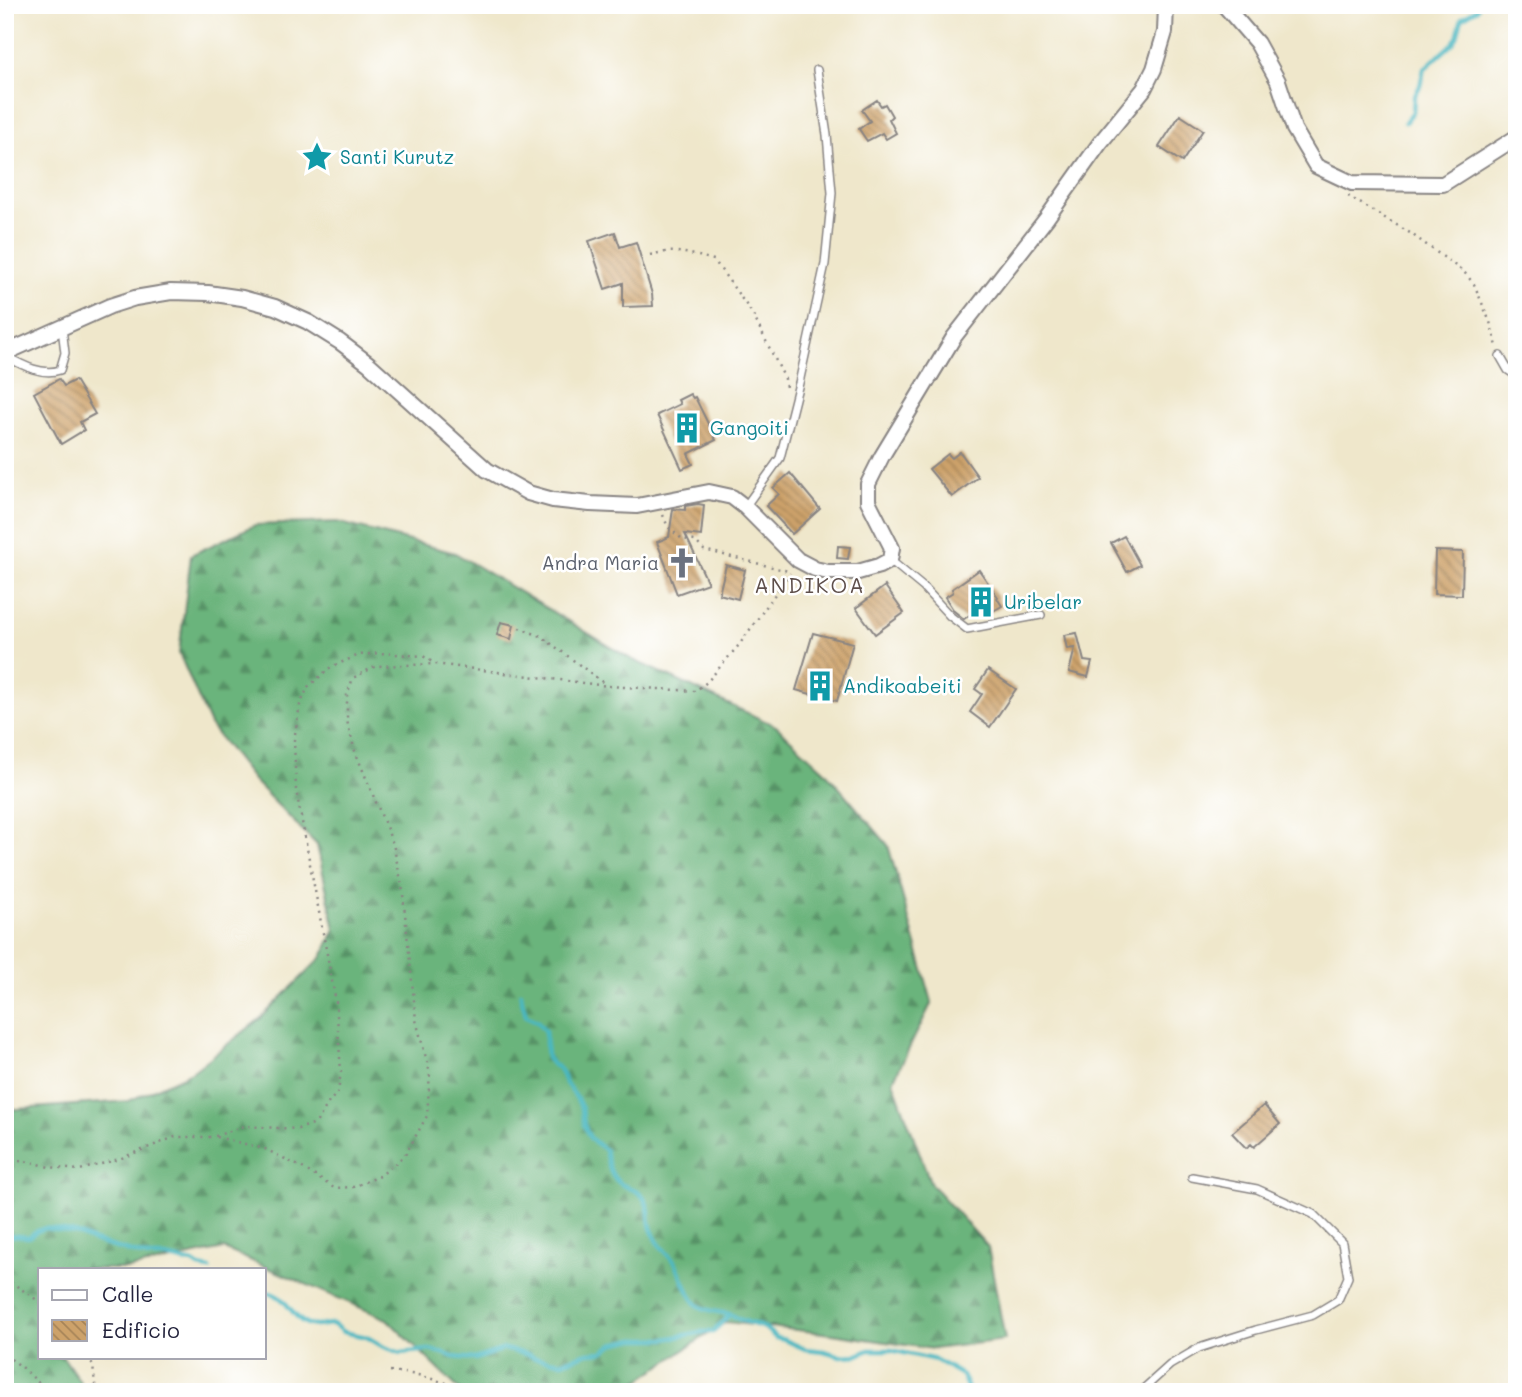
<svg xmlns="http://www.w3.org/2000/svg" width="1522" height="1397" font-family="Mali,sans-serif">
<defs>
<pattern id="forest-firs" width="22" height="20" patternUnits="userSpaceOnUse" patternTransform="scale(1.75)"><rect width="22" height="20" fill="#6ab47b"/><path d="M5 1l3.5 6h-7zM16 11l3.5 6h-7z" fill="#579266"/></pattern>
<pattern id="building-back-hatch" width="6" height="6" patternUnits="userSpaceOnUse" patternTransform="scale(1.75)"><rect width="6" height="6" fill="#cda26a"/><path d="M-1 5l2 2M0 0l6 6M5-1l2 2" fill="none" stroke="#a68458"/></pattern>
</defs>
<rect width="100%" height="100%" fill="#fff"/>
<filter id="ink" filterUnits="userSpaceOnUse"><feTurbulence type="fractalNoise" baseFrequency=".0143" numOctaves="2"/><feDisplacementMap in="SourceGraphic" scale="14" xChannelSelector="R" yChannelSelector="G"/><feConvolveMatrix kernelMatrix="1 2 1 2 8 2 1 2 1" color-interpolation-filters="sRGB"/></filter>
<filter id="wash" filterUnits="userSpaceOnUse"><feTurbulence type="fractalNoise" baseFrequency=".00686" numOctaves="4" result="noise"/><feDisplacementMap in="SourceGraphic" scale="28" xChannelSelector="R" yChannelSelector="G"/><feGaussianBlur stdDeviation="1.57" result="paint"/><feColorMatrix in="noise" values="0 0 0 0 0 0 0 0 0 0 0 0 0 0 0 0 0 1.4 0 .05"/><feComposite in="paint" operator="in"/></filter>
<g filter="url(#wash)">
<rect width="100%" height="100%" fill="#efe7cb"/>
<path fill="url(#forest-firs)" stroke="#466b5b" stroke-width="2" d="M337 522 455 553 631 659 776 726 825 771 888 845 932 1002 893 1081 931 1184 988 1247 1005 1340 933 1349 832 1334 726 1322 638 1381 635 1392H462L387 1319 224 1249 128 1269H40V1357H63L87 1392H5V1110L129 1101 192 1072 260 1019 322 957 335 929 317 845 253 780 210 725 179 653 191 555 255 525Z"/>
<g fill="none" stroke-linecap="round" stroke-linejoin="round">
<path stroke="#48b7c1" stroke-width="4.5" d="M1405 122 1413 112 1414 97 1420 86 1424 69 1453 43 1457 37 1462 18 1477 9 1478 5
M521 993C521 1001 525 1008 526 1016L537 1021 545 1031 547 1058 552 1064 559 1068 565 1082 576 1097 582 1109 584 1125 590 1138 605 1150C608 1164 610 1180 625 1186 631 1189 638 1190 643 1197 652 1210 647 1216 651 1228 654 1236 659 1245 665 1251 669 1256 673 1258 676 1264 682 1276 689 1298 699 1306 705 1310 723 1313 730 1314
M5 1235 29 1237 35 1232 45 1228 75 1233 93 1241 148 1257H165L193 1263 199 1267 210 1269
M264 1292C292 1294 289 1324 316 1326 321 1326 327 1324 333 1324L343 1332 367 1337 382 1346 401 1353 429 1350 443 1353 453 1357 475 1359 504 1349 529 1355 535 1358 562 1362 588 1353 603 1352 613 1344 635 1339H666L702 1332H713L730 1314 741 1320 765 1328 776 1338 785 1340 805 1349 824 1351 841 1356 858 1355 869 1350H891L936 1360 962 1375 968 1389 971 1391 977 1392"/>
</g>
<g id="blocks">
<path fill="url(#building-back-hatch)" d="M877 100 881 106 885 104 892 116 889 119 896 133 886 139 882 133 867 141 859 129 870 121 862 110Z
M1180 115 1203 130 1182 162 1159 147Z
M615 232 620 247 636 242 652 294 653 306 623 307V283L605 289 589 241Z
M59 379 64 386 75 380 95 414 80 422 84 430 61 444 34 393Z
M690 394 693 398 695 397 716 440 688 454 693 464 682 469 657 415 680 404 678 400Z
M960 452 978 477 952 497 929 469 948 454 952 458Z
M790 473 820 509 792 534 766 506 779 494 773 488Z
M698 504 704 505 701 536 685 534 708 583 677 594 657 542 669 537 673 509 685 510V506Z
M1124 536 1140 565 1127 572 1111 543Z
M838 546 850 547 848 559 837 558Z
M1435 551 1463 552 1462 595 1434 594Z
M726 565 745 570 738 599 719 594Z
M979 570 998 597 997 598 1002 606 986 615 981 607 964 619 954 611 945 597 953 592 952 589Z
M885 586 904 613 875 634 856 608Z
M501 622 514 625 511 639 497 635Z
M813 633 853 643 837 701 796 690Z
M1077 633 1084 661 1092 662 1088 677 1069 672 1075 648 1067 649 1064 635Z
M988 670 1016 689 990 727 970 712 982 694 975 689Z
M1264 1105 1280 1124 1254 1147 1251 1144 1246 1148 1232 1133Z"/>
</g>
</g>
<g filter="url(#ink)">
<use href="#blocks" fill-opacity="0" stroke="#888483" stroke-width="2"/>
<g fill="none" stroke-linecap="round" stroke-linejoin="round">
<g stroke="#888483" stroke-width="10">
<path id="service" d="M5 356C22 365 41 376 60 370L65 353 62 328
M1500 356 1508 370 1517 376
M745 507 780 458 799 383 825 264 832 193 827 135 817 70
M890 560 924 588 950 616 967 629 1041 615
M1140 1392 1170 1365 1199 1348 1256 1330 1313 1315 1338 1300 1348 1277 1342 1243 1313 1214 1257 1189 1192 1177"/>
</g>
<g stroke="#888483" stroke-width="18">
<path id="minor" d="M1224 5 1257 43 1278 81 1294 129 1316 166 1352 183 1443 184 1517 137
M5 353 110 306 135 298 171 292 208 293 242 298 275 307 308 322 340 342 369 364 487 470 528 493 553 500 590 504 637 506 709 492 732 497 745 507 798 560 815 569 828 572H858L879 566 890 560 892 548 868 501V484L882 456 954 337 1046 219 1100 143 1144 89 1154 69 1165 32 1166 5"/>
</g>
<path stroke="#888483" stroke-width="2.5" stroke-dasharray="2 5" stroke-linecap="butt" d="M1348 196 1410 233 1464 272 1474 284 1490 322 1497 346
M650 255C675 248 690 254 714 260L752 313 785 379 786 388
M663 515 668 527 682 539 695 541 704 550 788 571
M519 628 541 636 605 684
M217 1137 265 1149 301 1167 334 1188 353 1187 380 1176 405 1155 427 1116 430 1073 416 1020 402 885 393 844 355 751 347 721V695L353 678 376 666 435 664
M5 1160 32 1162 49 1167 80 1170 119 1159 175 1137H213L244 1126 298 1129 316 1123 329 1102 338 1092 341 1071 336 1002 296 790 294 740 300 705 308 687 331 667 359 655 380 653 423 656 435 664 607 686 695 691 707 682 739 645 790 573
M5 1278 40 1302
M5 1355 22 1367 48 1392
M88 1357 93 1366 96 1392
M390 1371 418 1375 478 1392"/>
<use href="#service" stroke="#fff" stroke-width="7"/>
<use href="#minor" stroke="#fff" stroke-width="14"/>
</g>
</g>
<defs>
<g id="sight-bare" transform="scale(2.415)"><path d="M0-6L1.8-2.2L6-1.7L2.9 1.2L3.7 5.4L0 3.3L-3.7 5.4L-2.9 1.2L-6-1.7L-1.8-2.2Z" fill="#0f9aa8" stroke="#fff" stroke-width="2.5" paint-order="stroke"/></g>
<g id="building-bare" transform="scale(2.415)"><path d="M-4-6H4V6H1V3H-1V6H-4ZM-2.5-4.3h1.7v1.8h-1.7ZM.8-4.3h1.7v1.8H.8ZM-2.5-1h1.7V.8h-1.7ZM.8-1h1.7V.8H.8Z" fill="#0f9aa8" stroke="#fff" stroke-width="2.5" paint-order="stroke"/></g>
<g id="church-bare" transform="scale(2.415)"><path d="M-1.2-6h2.4v3.5h3.3v2.4h-3.3V6h-2.4V-.1h-3.3v-2.4h3.3Z" fill="#6b7280" stroke="#fff" stroke-width="2.5" paint-order="stroke"/></g>
</defs>
<g fill-rule="evenodd">
<use href="#sight-bare" x="317" y="157"/>
<use href="#building-bare" x="687" y="428"/>
<use href="#church-bare" x="682" y="563"/>
<use href="#building-bare" x="981" y="602"/>
<use href="#building-bare" x="820" y="686"/>
</g>
<g text-anchor="middle" stroke-width="5" stroke-linejoin="round" paint-order="stroke">
<g font-size="19" fill="#0d838f" stroke="#fff" text-anchor="start">
<text x="340" y="164">Santi Kurutz</text>
<text x="710" y="435">Gangoiti</text>
<text x="1004" y="609">Uribelar</text>
<text x="843" y="693">Andikoabeiti</text>
</g>
<g font-size="19" fill="#5b616d" stroke="#fff" text-anchor="end">
<text x="659" y="570">Andra Maria</text>
</g>
<g font-size="21" letter-spacing="2" fill="#5e4f4b" stroke="#fff">
<text x="810" y="593">ANDIKOA</text>
</g>
</g>
<rect width="1522" height="1397" fill="none" stroke="#fff" stroke-width="28"/>
<rect x="38" y="1268" width="228" height="91" fill="#ffffff" stroke="#a7a7b1" stroke-width="2"/>
<rect x="52" y="1290" width="35" height="10" fill="#ffffff" stroke="#a7a7b1" stroke-width="2"/>
<text x="102" y="1302" font-size="21" fill="#22223b">Calle</text>
<rect x="52" y="1320" width="35" height="21" fill="url(#building-back-hatch)" stroke="#a7a7b1" stroke-width="2"/>
<text x="102" y="1338" font-size="21" fill="#22223b">Edificio</text>
</svg>
